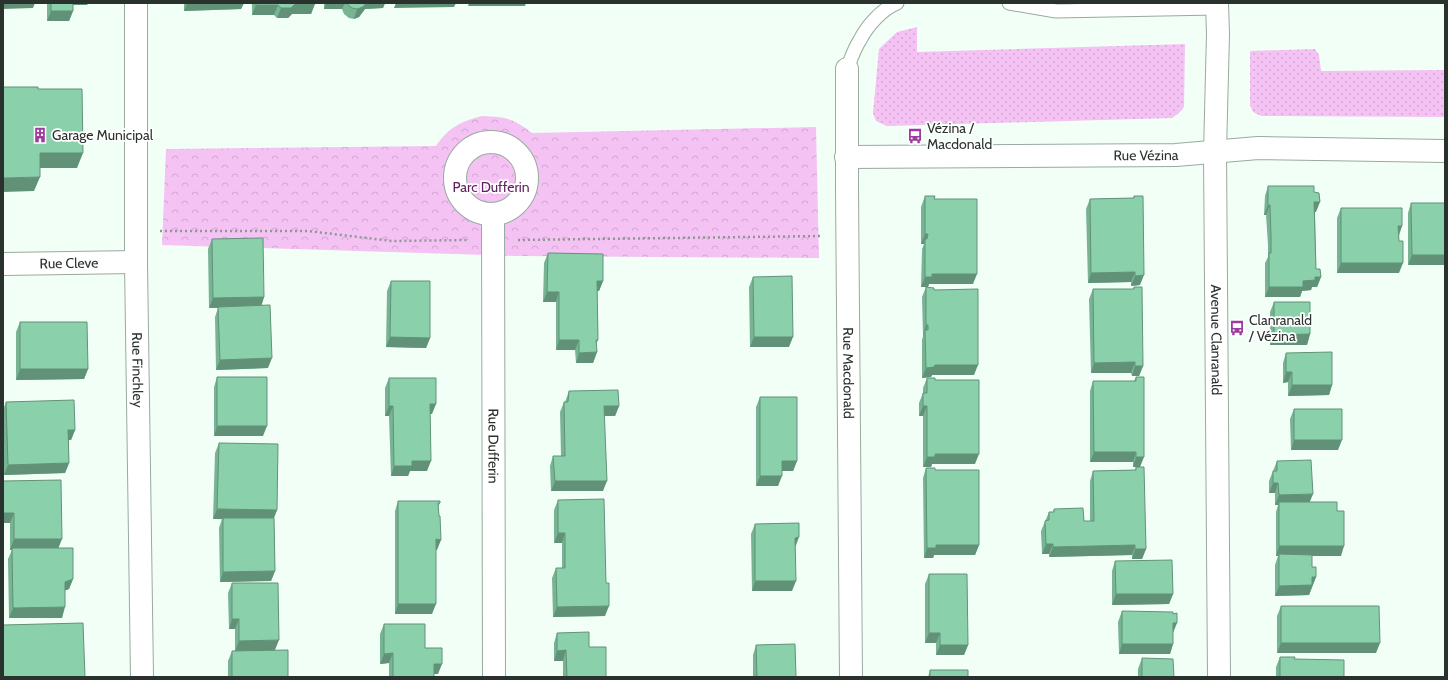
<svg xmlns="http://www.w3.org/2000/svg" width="1448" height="680" font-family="Cabin,sans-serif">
<defs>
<pattern id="grass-dots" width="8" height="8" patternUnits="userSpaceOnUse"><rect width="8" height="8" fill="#f5c2f4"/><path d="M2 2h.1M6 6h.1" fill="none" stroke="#d2a7d2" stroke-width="1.8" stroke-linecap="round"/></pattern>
<pattern id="forest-crowns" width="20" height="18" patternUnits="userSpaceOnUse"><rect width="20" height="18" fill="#f5c2f4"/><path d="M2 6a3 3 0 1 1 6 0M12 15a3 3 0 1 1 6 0" fill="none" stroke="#d2a7d2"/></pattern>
</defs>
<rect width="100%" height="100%" fill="#f2fff7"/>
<path fill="url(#grass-dots)" d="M917 27V52L1185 44 1184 107 1179 113 1172 118 887 126 876 121 873 113 879 49 897 32Z
M1315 49 1319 55 1321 71 1445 70V117L1261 116 1253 112 1250 105V51Z"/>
<path fill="url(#forest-crowns)" d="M482 116C506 117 512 118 532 133L816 127 819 258 516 256 162 245 166 149 436 146C449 127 460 122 482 116Z"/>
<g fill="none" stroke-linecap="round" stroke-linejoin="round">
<g stroke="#97ab9f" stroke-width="15">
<path id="lane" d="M1009 3 1056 11 1217 8
M847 69C851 59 854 49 860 40 867 26 882 9 897 3"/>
</g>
<g stroke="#97ab9f" stroke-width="24">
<g id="street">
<path id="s1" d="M136 3V262L142 677"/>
<path id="s2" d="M1217 3 1218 34 1215 152 1219 677"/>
<path id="s3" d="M847 69V189L851 677"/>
<circle cx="491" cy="178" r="36"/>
<path id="s4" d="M846 157 1176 155 1258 148 1445 151"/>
<path id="s5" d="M493 215 494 677"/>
<path id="s6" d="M3 264 136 262"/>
</g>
</g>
<path stroke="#8e9892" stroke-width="2.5" stroke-dasharray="2 3" stroke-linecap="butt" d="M160 231H308L392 241 468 240
M518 240 823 236"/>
<use href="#lane" stroke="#fff" stroke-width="13"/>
<use href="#street" stroke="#fff" stroke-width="22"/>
</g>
<path fill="#77b493" d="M47 3H88L87 5H73V11L69 21H47Z
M184 3H244L241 9 184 11Z
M252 3H315L311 14H292L288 18H277L274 15H252Z
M324 3H385L383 8 365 9 359 17 354 19 349 18 344 14 342 9H324Z
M1268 186 1314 192 1316 212H1315L1316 269 1321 277 1317 287H1312L1311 290 1302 291 1300 297H1265V263L1268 257V245L1266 215H1264L1265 196Z
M925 196 934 199 973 284H929L928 287H921L922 249 924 244H921V207Z
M1134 196 1140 285 1131 286V282L1088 283 1086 209 1090 199 1133 198Z
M1411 203H1445L1408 265V213Z
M1341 208 1402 226 1399 236V273H1337V218Z
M212 239 264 297 261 306 268 368 216 370 215 317 218 308H209L208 249Z
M548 253 603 281 599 291H597L598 340 596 345 597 352 593 363H576L575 350H556V302H543L544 263Z
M753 277 789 347H750L749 287Z
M391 281 430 338 426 348 386 347 387 291Z
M926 287 934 290 974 375H932L931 377 922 378V340L923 336V335L922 297Z
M1134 287 1143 366 1139 376H1132L1131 373H1091L1089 299 1093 289H1133Z
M1274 302 1310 334 1307 345H1270V312Z
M20 322 88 369 84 379 16 380V332Z
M1286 353 1332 385 1329 395 1288 396V382L1283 383V363Z
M217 377 263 436H214V387Z
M1136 377 1140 467 1146 549 1142 559H1132V555L1049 557V554H1042L1041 531 1049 512H1053L1054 509 1084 521H1090V481L1093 471 1135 470 1136 467H1133V462H1090V391L1093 381H1134Z
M389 378 432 414H430L427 471H410L408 476H391L389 416H385V388Z
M927 378 935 380 975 464H932L931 467H923V416H919V403L923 393V388Z
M569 391 619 406 615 416H604L603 491H551L550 466 553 456H561L560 412 564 402H565Z
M760 397 797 461 793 471H782L778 486H756V407Z
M6 402 75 430 71 440H69V463L65 473 4 475 3 410Z
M1294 409 1338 450H1291L1290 419Z
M219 443 277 510 274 518 275 571 271 581 220 582 219 528 222 519H213L215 453Z
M1277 461 1309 502 1337 511 1341 556H1312V567L1316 577 1309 595 1275 596V565L1278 556H1276V512L1278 505H1275V493H1269V481Z
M926 468 935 470 979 545 975 555H934L933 558H924L923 478Z
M3 481 58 548 73 579 69 589 65 590 62 618H9L8 559 12 550H10V523Z
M558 500 605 616 553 617 552 578 556 568H562V543H554V510Z
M398 501 440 503 438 507 437 550H436L432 614H395V511Z
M755 524 795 547 792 591H752L751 534Z
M1115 561 1173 594 1169 604 1112 605V571Z
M929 574 968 645 964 655H936V643H925V584Z
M232 583 275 650 288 677H228V661L232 651H235V629H229L228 593Z
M1281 606 1376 653H1277V616Z
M1122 611 1173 633V644L1170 654H1119L1118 622Z
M384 624 425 648 438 674H434V677H389V663L380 664V634Z
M557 633 589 647 606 677H563V661H554V643Z
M756 645 796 677H753V655Z
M1280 657 1294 659 1344 677H1276V667Z
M1142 658 1174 677H1138V669Z
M930 670 968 677H928Z"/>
<path fill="#619278" d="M3 3H35L33 8 3 9Z
M70 3H88L87 5H69Z
M187 3H244L241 9 184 11Z
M326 3H345L342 9H324Z
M366 3H385L383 8 365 9 359 17 354 19 357 9Z
M396 3H456L454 7 394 8Z
M469 3H526L525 6H468Z
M295 4H315L311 14H292L288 18H277L281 8Z
M256 5H278L274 15H252Z
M51 11H73L69 21H47Z
M40 153H83L77 168H35Z
M40 177 34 191 3 192V178Z
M1314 202H1320L1316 212H1311Z
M1268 205H1270L1266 215H1264Z
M1398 226H1402L1398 236Z
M925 234H928L925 242V239L924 244H921Z
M1412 255H1445V265H1408Z
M1341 263H1403L1399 273H1337Z
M1135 272 1131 282 1088 283 1091 273Z
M932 274H977L973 284H929L928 287H921L925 277Z
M1144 275 1140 285 1131 286 1135 276Z
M1315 277H1321L1317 287H1312L1311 290 1302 291 1300 297H1265L1269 287Z
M597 281H603L599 291H593Z
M547 292H559L556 302H543Z
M264 297 261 307 209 308 213 298Z
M926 325H928L926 332 925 330 923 336V335Z
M1310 334 1307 345H1270L1274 335Z
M390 337 430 338 426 348 386 347Z
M754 337H793L789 347H750Z
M559 340H579L575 350H556Z
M597 352 593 363H576L579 353Z
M272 358 268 368 216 370 220 360Z
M1135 362 1131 373H1091L1094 363Z
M935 365H978L974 375H932L931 377 922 378 926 368Z
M1135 366H1143L1139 376H1132Z
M20 369H88L84 379 16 380Z
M1286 372H1292L1288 382 1283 383Z
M1292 385H1332L1329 395 1288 396Z
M430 404H436L432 414H427Z
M389 406H393L389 416H385Z
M604 406H619L615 416H600Z
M923 406H927L923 416H919Z
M217 426H267L263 436H214Z
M68 430H75L71 440H65Z
M1294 440H1342L1338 450H1291Z
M1094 452H1136L1133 462H1090Z
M935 454H979L975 464H932L931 467H923L927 457Z
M1136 457H1144L1140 467H1133Z
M412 461H431L427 471H410L408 476H391L394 466Z
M782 461H797L793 471H778Z
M69 463 65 473 4 475 8 465Z
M760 476H782L778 486H756Z
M555 481H607L603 491H551Z
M1273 483H1278L1275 493H1269Z
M1313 494 1309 504 1279 502 1278 505H1275L1279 495Z
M217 509 277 510 273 520 213 519Z
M3 513H14L10 523H3Z
M558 533H565L562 543H554Z
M799 537 795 548V538Z
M14 539H62L58 549 10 550Z
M436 539 441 540 437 550H432Z
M1046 544H1053L1049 554H1042Z
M936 545H979L975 555H934L933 558H924L927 548Z
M1135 545 1132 555 1049 557 1053 547Z
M1279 546H1344L1341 556H1279V554L1278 556H1276Z
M1135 549H1146L1142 559H1132Z
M275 571 271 581 220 582 223 572Z
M1312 577H1316L1309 595 1275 596 1279 586Z
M73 579 69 589 61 592 65 582Z
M755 581H796L792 591H752Z
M1116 594H1173L1169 604 1112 605Z
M398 604H436L432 614H395Z
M609 606 605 616 553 617 557 607Z
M65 607 62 618H9L13 608Z
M232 619H239L235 629H229Z
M1173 623H1177L1173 633Z
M929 633H940L936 643H925Z
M279 640 275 650 235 651 239 641Z
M1281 643H1380L1376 653H1277Z
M1122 644H1173L1170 654H1119Z
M940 645H968L964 655H936Z
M566 650 563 661H554L557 651Z
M393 653 389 663 380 664 384 654Z
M434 664H442L438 674H431Z"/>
<path fill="#8ad1ab" stroke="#619278" d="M51 3H73V11H51Z
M256 3H315V4H295L291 8H281L278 5H256Z
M347 3H366L363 7 357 9 352 8 347 4Z
M3 87H38V89H82L83 153H40V177L3 178Z
M1268 186H1314V192L1319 193 1320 202H1314L1316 269H1320L1321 277H1315V280L1303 281V287H1269V253H1271V235L1270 205H1268Z
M925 196H935L934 199H977V274H932V277H925V239H927L928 234H925Z
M1134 196H1143L1144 275 1135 276V272L1091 273 1090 199 1134 198Z
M1411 203H1445V255H1412Z
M1341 208H1402V226H1398L1399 241H1403V263H1341Z
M263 238 264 297 213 298 212 239Z
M548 253 603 254V281H597L598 340H596L597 352 579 353V340H559V292H547Z
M792 276 793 337H754L753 277Z
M391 281H430V338L390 337Z
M926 287 934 288V290L978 289V365H935L934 367 926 368 925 330H928V325H926Z
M1134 287H1142L1143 366H1135V362L1094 363 1093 289H1134Z
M1274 302H1310V334L1274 335Z
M270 305 272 358 220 360 218 307Z
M20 322H87L88 369H20Z
M1332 352V385H1292V372H1286V353Z
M217 377H267V426H217Z
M1136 377H1144V457H1136V452H1094L1093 381H1136Z
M389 378H436V404H430L431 461H412V466H394L393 406H389Z
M927 378H935V380H979V454H935V457H927V406H923V393H927Z
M618 390 619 406H604L607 481H555L553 456H565L564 402H568L569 391Z
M760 397H797V461H782V476H760Z
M74 400 75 430H68L69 463 8 465 6 402Z
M1294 409H1342V440H1294Z
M219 443 278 444 277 510 217 509Z
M1311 460 1313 494 1279 495 1278 483H1273V471H1277V461Z
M1136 467H1144L1146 549H1135V545L1053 547V544H1046L1045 521 1049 520V512H1054V509L1083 508 1084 521H1094L1093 471 1136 470Z
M926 468H935V470H979V545H936V548H927Z
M61 480 62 539H14V513H3V481Z
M604 499 606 583H609V606L557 607 556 568H565V533H558V500Z
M398 501H440V503H438L439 516H440L441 540 436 539V604H398Z
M1279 502H1337V511H1344V546H1279Z
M223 518H274L275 571 223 572Z
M799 523V537L795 538 796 581H755V524Z
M12 548H73V579L65 582V607L13 608Z
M1279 554 1312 555V567H1316V577H1312V585L1279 586Z
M1172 560 1173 594H1116L1115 561Z
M929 574H967L968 645H940V633H929Z
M232 583H278L279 640 239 641V619H232Z
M1281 606H1379L1380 643H1281Z
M1122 611 1173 612V614L1177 613V623H1173V644H1122Z
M83 623 85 677H3V625Z
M384 624H425V648H442V664H434V677H393V653L384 654Z
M589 632V647H606V677H567L566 650 557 651V633Z
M795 644 796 677H757L756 645Z
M288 650V677H232V651Z
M1280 657H1295L1294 659 1344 660V677H1280Z
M1142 658 1173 659 1174 677H1142Z
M930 670H968V677H930Z"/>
<defs>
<g id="building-bare" transform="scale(1.2)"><path d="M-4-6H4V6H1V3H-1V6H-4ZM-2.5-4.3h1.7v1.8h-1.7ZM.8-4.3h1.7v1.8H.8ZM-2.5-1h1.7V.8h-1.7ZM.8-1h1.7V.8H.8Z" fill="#9e3ba1" stroke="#fff" stroke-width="2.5" paint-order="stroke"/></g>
<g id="bus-bare" transform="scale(1.2)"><path d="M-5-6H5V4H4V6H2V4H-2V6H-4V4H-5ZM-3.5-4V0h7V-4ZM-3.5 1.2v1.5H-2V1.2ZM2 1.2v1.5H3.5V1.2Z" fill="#9e3ba1" stroke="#fff" stroke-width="2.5" paint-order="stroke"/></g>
</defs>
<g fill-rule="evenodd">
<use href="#building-bare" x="40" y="135"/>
<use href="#bus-bare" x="915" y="136"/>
<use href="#bus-bare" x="1237" y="328"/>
</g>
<g text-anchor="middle" stroke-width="3.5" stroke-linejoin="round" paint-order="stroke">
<g font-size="14" fill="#2a322d" stroke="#fff" text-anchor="start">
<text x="927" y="133">Vézina /<tspan x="927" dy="16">Macdonald</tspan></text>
<text x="52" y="140">Garage Municipal</text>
<text x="1249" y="325">Clanranald<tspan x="1249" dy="16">/ Vézina</tspan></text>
</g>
<g font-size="14" fill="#2a322d" stroke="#fff">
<text dy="5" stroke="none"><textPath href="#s4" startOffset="300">Rue Vézina</textPath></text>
<text dy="5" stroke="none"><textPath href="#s6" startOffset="66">Rue Cleve</textPath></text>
<text dy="5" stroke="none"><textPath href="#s2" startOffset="337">Avenue Clanranald</textPath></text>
<text dy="5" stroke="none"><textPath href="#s1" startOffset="367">Rue Finchley</textPath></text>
<text dy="5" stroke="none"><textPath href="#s3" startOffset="304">Rue Macdonald</textPath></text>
<text dy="5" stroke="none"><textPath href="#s5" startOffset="231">Rue Dufferin</textPath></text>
</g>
<g font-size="14" fill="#5e2360" stroke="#fff">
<text x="491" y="192">Parc Dufferin</text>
</g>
</g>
<rect width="1448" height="680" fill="none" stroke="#2a322d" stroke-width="8"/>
</svg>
